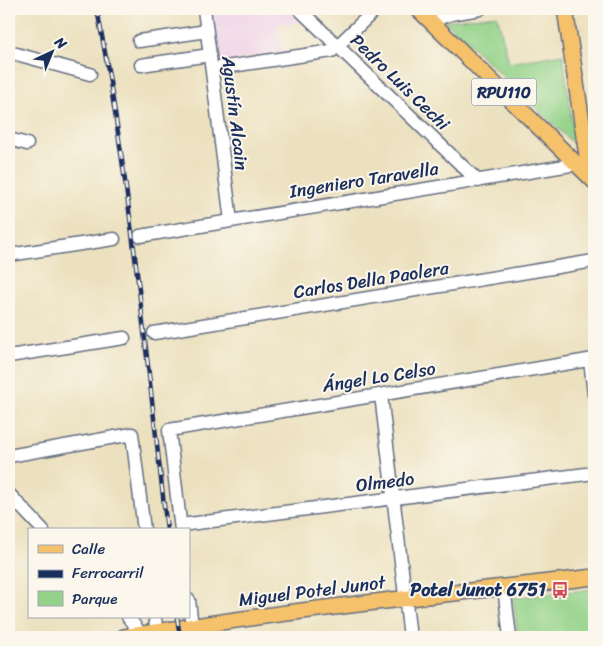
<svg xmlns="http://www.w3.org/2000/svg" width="603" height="646" font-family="Sriracha,sans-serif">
<rect width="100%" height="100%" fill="#fbf7ec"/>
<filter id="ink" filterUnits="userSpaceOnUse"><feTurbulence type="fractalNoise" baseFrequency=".02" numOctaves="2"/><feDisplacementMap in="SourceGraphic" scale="10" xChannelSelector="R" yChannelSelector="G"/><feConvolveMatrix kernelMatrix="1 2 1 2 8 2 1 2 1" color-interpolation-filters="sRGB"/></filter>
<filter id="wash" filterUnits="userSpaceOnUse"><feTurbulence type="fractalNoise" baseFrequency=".0096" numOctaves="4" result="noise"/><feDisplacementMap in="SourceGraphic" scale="20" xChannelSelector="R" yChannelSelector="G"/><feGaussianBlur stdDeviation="1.12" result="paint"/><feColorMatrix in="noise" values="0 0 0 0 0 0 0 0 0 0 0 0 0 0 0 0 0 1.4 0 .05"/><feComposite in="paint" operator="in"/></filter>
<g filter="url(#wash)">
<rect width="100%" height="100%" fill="#ece1bf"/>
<path fill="#eed0e8" d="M212 9H288L301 22 277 25 284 52 217 63Z"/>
<path fill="#93d288" stroke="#578073" d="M497 15 509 63 563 54 575 145 445 21Z
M594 589V637H518L513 598Z"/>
</g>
<g filter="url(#ink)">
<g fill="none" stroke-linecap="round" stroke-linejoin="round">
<g stroke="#646d80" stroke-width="15">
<path id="minor" d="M204 9 231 221
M299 9 478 181
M431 21 451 14 480 9
M139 41 207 31
M9 52 90 74
M141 65 210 55
M212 69 332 51 376 9
M9 139 27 144
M140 236 577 164
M9 255 114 239
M154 333 594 261
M9 356 124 338
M590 360 594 395
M381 395 410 637
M9 456 132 434 144 530
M9 494 43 530
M181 525 594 473
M181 530 169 430 594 359
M504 587 510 637
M189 600 193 637
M128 617 141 634
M155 617 157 637"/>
</g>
<g stroke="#646d80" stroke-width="18">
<path id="major" d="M418 9 594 181
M565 9 590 176
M124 637C280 611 437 595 594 577"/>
</g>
<use href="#minor" stroke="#fff" stroke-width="12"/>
<use href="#major" stroke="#f5c16b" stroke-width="15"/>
<g stroke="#1b2f5e" stroke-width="4.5">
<path id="rail" d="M97 9C130 181 146 356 167 530
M177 617 180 637"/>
</g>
<use href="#rail" stroke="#fbf7ec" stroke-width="2.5" stroke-dasharray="8" stroke-linecap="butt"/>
</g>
</g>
<defs>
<g id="bus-bare" transform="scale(1.35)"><path d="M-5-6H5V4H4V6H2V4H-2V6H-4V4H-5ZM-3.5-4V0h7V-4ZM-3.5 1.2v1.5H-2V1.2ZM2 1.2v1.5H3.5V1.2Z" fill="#d1495b" stroke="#fbf7ec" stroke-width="2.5" paint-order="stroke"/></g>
</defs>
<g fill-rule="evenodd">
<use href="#bus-bare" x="560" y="590"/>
</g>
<g text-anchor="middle" stroke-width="4" stroke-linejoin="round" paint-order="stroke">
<rect fill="#fbf7ec" stroke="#5e6b89" stroke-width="1" x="471.5" y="78.5" width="65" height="27" rx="4"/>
<g font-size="16" font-weight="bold" fill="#1b2f5e">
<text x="504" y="98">RPU110</text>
</g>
<g font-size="18" fill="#1b2f5e" stroke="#fbf7ec">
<text transform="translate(400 82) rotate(44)" y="6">Pedro Luis Cechi</text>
<text transform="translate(235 113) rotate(83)" y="6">Agustín Alcain</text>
<text transform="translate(364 180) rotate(-9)" y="6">Ingeniero Taravella</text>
<text transform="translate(371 280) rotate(-9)" y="6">Carlos Della Paolera</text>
<text transform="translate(379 377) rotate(-9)" y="6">Ángel Lo Celso</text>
<text transform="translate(385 482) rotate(-7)" y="6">Olmedo</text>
<text transform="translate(312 591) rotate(-7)" y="6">Miguel Potel Junot</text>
</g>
<g font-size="18" font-weight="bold" fill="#1b2f5e" stroke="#fbf7ec" text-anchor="end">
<text x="546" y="596">Potel Junot 6751</text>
</g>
</g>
<rect width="603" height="646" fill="none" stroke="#fbf7ec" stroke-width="30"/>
<rect x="28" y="528" width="162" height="90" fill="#fbf7ec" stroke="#a1a7b3"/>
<rect x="38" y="545" width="25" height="8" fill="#f5c16b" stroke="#a1a7b3"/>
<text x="72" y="554" font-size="15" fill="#1b2f5e">Calle</text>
<rect x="38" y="570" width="25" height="8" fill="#1b2f5e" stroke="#a1a7b3"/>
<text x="72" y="578" font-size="15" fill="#1b2f5e">Ferrocarril</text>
<rect x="38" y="591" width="25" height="15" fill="#93d288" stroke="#a1a7b3"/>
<text x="72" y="604" font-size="15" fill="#1b2f5e">Parque</text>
<g transform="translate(52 52) rotate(44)" stroke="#fbf7ec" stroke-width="4" paint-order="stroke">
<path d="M0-4L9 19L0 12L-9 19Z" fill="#1b2f5e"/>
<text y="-8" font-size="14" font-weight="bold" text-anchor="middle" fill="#1b2f5e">N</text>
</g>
</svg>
